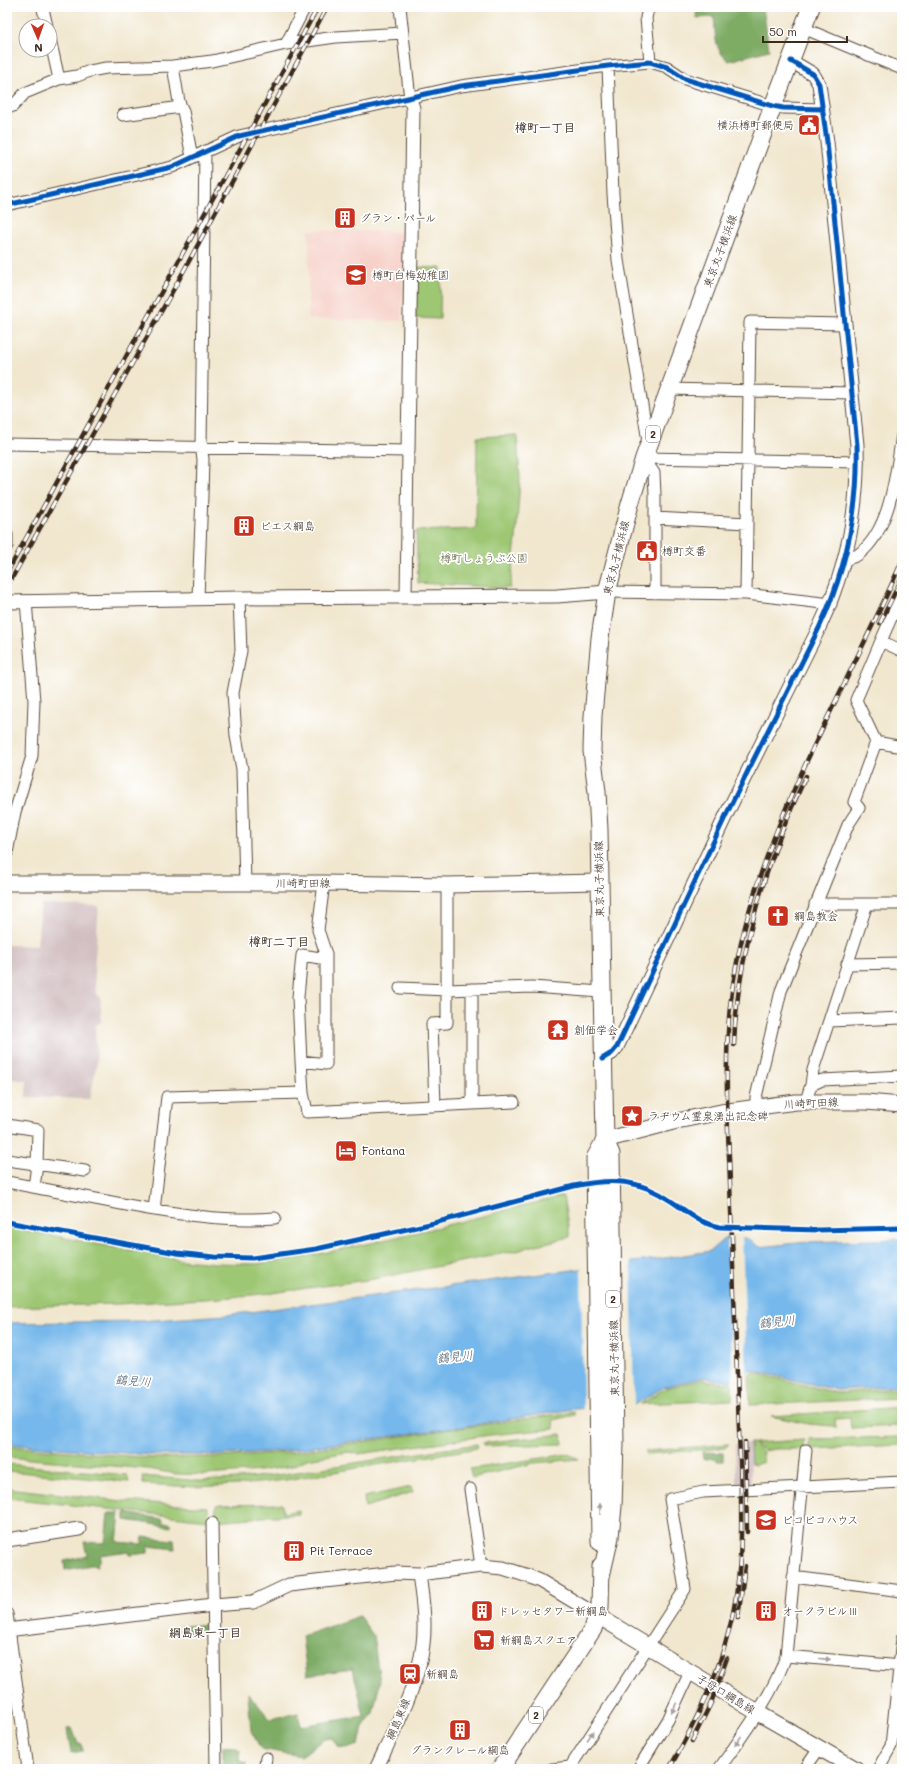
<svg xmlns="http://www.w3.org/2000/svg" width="909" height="1776" font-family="Mali,'Klee One',sans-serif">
<rect width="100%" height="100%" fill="#fff"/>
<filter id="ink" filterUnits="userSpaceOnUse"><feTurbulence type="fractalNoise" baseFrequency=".025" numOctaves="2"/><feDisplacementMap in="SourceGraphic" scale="8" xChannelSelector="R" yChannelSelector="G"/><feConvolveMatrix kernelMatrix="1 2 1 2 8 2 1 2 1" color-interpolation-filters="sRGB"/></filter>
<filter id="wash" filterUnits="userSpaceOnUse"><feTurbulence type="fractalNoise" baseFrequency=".012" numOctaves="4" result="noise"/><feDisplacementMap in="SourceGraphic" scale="16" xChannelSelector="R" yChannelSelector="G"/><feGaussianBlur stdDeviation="0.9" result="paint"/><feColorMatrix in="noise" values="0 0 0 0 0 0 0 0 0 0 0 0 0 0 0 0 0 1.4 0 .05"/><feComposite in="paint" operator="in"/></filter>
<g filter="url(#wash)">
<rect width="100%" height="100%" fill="#f1e7cf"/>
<path fill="#f7d1c9" d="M309 230 404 232 402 321 308 319Z"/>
<path fill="#d2bfc1" d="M41 904 99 906 94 970 96 994 100 997 102 1021 95 1026 97 1062 90 1099 26 1097 27 1081 7 1078V945L37 946Z
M750 1443 751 1484H736L735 1444Z"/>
<path fill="#9dc773" stroke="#6c7848" d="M416 267 441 268 440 319 415 318Z
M517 435 520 478 516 539 510 588 418 583 416 531 476 529 477 437Z
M563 1196 570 1237 528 1247 521 1250 374 1279 272 1293 221 1298 118 1304 7 1307V1227L182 1260 215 1263 257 1264 299 1258 362 1245 431 1229Z
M752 1372 837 1393 902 1388V1398L750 1405 749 1375Z
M704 1379 710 1382 732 1383V1400L640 1404 666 1388Z
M902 1407V1426L851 1428 850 1418 835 1419 836 1429 833 1426 808 1424 771 1416Z
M574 1412 575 1415 553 1420 554 1429 490 1435 359 1454 348 1452 307 1459 292 1466 260 1471 206 1475 176 1474 148 1469 7 1457V1446L152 1458 223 1457 290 1452Z
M562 1434 563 1444 484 1446 483 1443Z
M902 1437V1445L809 1449V1439Z
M804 1440 803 1449H775L764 1451 754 1443Z
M750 1443H753L763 1453V1462L755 1465 751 1464Z
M477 1444 478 1448 286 1480 240 1485 195 1487 143 1484 142 1476 201 1481 239 1479 284 1474Z
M729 1444 725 1448 646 1454V1451Z
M568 1454 579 1459 534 1463 472 1478 470 1469Z
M7 1464 127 1475 129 1482 7 1471Z
M411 1487 413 1492 365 1507 364 1497Z
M7 1488 123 1501 208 1507V1520L7 1498Z
M282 1504 283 1513 299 1510V1514L215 1521 216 1505Z"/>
<path fill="#7eac65" stroke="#5c6b42" d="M698 7H763L769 50 729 61C713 49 716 35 714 17L697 18 695 8Z
M702 1452 723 1453V1461H717V1458L703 1459Z
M108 1513H120L117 1542 142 1544 143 1537 174 1540 175 1549 148 1546V1553L130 1555 129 1551 100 1555V1560L98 1562 97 1566 91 1565 65 1570 64 1561 87 1556 84 1542 105 1543Z
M125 1513 163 1519 162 1522 171 1523V1527L125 1520Z
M359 1616 373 1635 380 1682 373 1713 363 1727 359 1745 349 1748 338 1747 332 1738 325 1739 301 1756 261 1749 251 1731 248 1693 270 1719 298 1713 301 1726 364 1716 353 1669 307 1675 302 1636Z
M208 1624V1631L179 1633 178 1627Z
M72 1728 78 1744H82L83 1751 71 1753 67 1729Z
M223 1746 234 1747 240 1750 239 1761 247 1763 246 1769H223Z"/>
<path fill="#76b8eb" stroke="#587184" d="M725 1238H746L760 1247 807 1242 902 1239V1386L837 1390 751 1370 731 1381 713 1380 704 1377 664 1387 634 1405 574 1409 460 1427 281 1451 219 1455H151L7 1444V1323L139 1321 227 1315 672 1257 710 1251Z"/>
<path fill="#f1e7cf" d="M727 1236H742L747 1375 733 1383Z
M631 1260 634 1407 583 1410 581 1266Z"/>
</g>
<g filter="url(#ink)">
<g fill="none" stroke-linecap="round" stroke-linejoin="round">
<g stroke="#564639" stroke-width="13">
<path id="minor" d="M400 7 410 99
M43 9 47 26
M803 28 902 69
M50 39 59 79
M286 44 305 7
M650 62 646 18 648 9 652 7
M173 66 179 102 183 111 192 157
M608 66 613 194 618 260 648 441
M7 108 13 106 25 93 59 79 77 76 90 71 106 68 173 66 212 61 286 44 336 37 403 33
M123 115 181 107
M7 205 172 167 239 136 461 86 608 66 650 62 667 67 685 79 773 106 783 108 823 109
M668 389 853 393
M7 444 408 451 406 596
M644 458 858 462
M644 458 654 473 655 495V593
M655 518 747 523
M7 535V546
M845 560C849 558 855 557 859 554 891 530 896 472 902 435
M607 592 746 594 831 604
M902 593 881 641 902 651
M746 594 750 322 845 324
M198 598 202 495 203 459 201 446 205 151
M239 598 241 651 233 693 236 736 242 769 245 884
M876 742 902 747
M7 853 15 812 32 756 34 701 26 601
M815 904H902
M847 964 902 963
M400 988 448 990 532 987 601 992
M472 989V1104
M829 1021 902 1018
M301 1061 298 997 302 955 326 959
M811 1085 822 1080 902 1076
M303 1093 307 1112 514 1102
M806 1101 811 1085 813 1070 867 904
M435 1105 432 1024 447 1023V885
M756 1108V1097L781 991 848 825 859 808 854 802 876 742 856 700 881 641
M7 1125 38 1130 37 1165 34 1187
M7 1160 85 1171
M7 1182C47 1190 87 1197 127 1205 176 1214 225 1222 275 1218
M154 1210 167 1097 303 1093 301 1061 326 1064V954L318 930 324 883
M470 1489 481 1566
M212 1523 216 1769
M793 1577 902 1591
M7 1614 28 1769
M786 1656 902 1666
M264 1769 266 1758
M552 1769 570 1767 575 1768
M569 1769 685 1589 670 1499 703 1492 902 1482
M638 1769 668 1720 690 1672
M719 1769C744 1733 772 1697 786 1656L806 1450
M805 1769 820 1747
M878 1769 891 1746 902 1639"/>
</g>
<g stroke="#564639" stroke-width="15">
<path id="tertiary" d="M408 451 413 108 410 99
M7 602 239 598 557 596 607 592
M602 1059 612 1053 617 1047 727 813 819 628C846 571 859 509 857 445L827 142 819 84 813 74 791 61
M7 1540 79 1529
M7 1630 213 1605 253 1602 289 1585 396 1573 419 1574 481 1566 503 1568 528 1576 540 1581 598 1616
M376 1769C393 1733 419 1683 423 1644 426 1621 422 1597 419 1574"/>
</g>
<g stroke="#564639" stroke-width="17">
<path id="secondary" d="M7 883H324L447 885 599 882
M605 1140 677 1121 721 1112 796 1102H866L902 1105
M598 1616 758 1713 856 1769"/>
</g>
<g stroke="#564639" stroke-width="19">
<path id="primary" d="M600 1542 595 1158 605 1140
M601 1576 610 1537 613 1506 615 1444 611 1154 605 1140 599 830 597 792 592 751 593 716 600 638 607 592 630 504 644 458 773 106 811 7
M500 1769 593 1629 600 1607 601 1566"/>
</g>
<use href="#minor" stroke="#fff" stroke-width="11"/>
<use href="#tertiary" stroke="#fff" stroke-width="13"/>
<use href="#secondary" stroke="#fff" stroke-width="15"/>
<use href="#primary" stroke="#fff" stroke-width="17"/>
<g stroke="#3b2a1e" stroke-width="4.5">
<path id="rail" d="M7 573 318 7
M7 587 176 285 327 7
M880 623 902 578
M734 1045C737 953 767 858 806 776
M745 1442 747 1532
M738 1618 745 1566
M692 1741 711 1703 727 1658
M669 1769C694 1726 717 1679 729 1630 746 1566 741 1496 739 1429 736 1347 733 1265 730 1183 728 1127 724 1063 730 1007 748 845 839 707 902 561"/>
</g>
<use href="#rail" stroke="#fff" stroke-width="3" stroke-dasharray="9" stroke-linecap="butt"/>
<g stroke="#fff" stroke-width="8">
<path id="cycleway" d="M7 205 172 167 239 136 461 86 608 66 650 62 667 67 685 79 773 106 783 108 823 109
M602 1059 612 1053 617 1047 727 813 819 628C846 571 859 509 857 445L827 142 819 84 813 74 791 61
M7 1222 177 1253 215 1257 252 1258 316 1249 430 1224 574 1186C612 1178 639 1179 671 1201 688 1212 700 1224 720 1227L818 1230 902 1228"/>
</g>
<use href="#cycleway" stroke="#0057b8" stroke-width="5"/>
</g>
<defs><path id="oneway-solid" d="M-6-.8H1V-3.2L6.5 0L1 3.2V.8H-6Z"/></defs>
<g fill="#a79f9a">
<use href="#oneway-solid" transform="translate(600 1509) rotate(-90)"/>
<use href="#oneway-solid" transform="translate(825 1659) rotate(5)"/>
<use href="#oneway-solid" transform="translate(674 1708) rotate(116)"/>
<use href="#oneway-solid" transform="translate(590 1736) rotate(-57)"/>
<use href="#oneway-solid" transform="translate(738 1741) rotate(124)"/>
</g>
</g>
<defs>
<g id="civic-square" transform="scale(1.15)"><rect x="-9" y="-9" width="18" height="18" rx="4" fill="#c8321e" stroke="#fff"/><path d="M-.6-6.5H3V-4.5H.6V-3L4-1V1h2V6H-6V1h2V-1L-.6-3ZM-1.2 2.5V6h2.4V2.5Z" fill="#fff"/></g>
<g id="building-square" transform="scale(1.15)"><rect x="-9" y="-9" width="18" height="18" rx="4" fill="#c8321e" stroke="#fff"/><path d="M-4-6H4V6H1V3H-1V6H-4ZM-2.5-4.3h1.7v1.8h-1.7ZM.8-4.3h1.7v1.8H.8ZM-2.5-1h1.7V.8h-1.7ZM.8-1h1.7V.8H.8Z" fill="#fff"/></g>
<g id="school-square" transform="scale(1.15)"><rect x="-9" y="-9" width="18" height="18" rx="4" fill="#c8321e" stroke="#fff"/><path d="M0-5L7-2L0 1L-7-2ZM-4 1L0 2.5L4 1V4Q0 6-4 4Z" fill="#fff"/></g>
<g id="church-square" transform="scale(1.15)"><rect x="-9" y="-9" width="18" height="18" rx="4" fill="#c8321e" stroke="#fff"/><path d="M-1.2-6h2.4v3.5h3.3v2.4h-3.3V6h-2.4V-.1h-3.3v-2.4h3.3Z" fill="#fff"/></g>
<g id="temple-square" transform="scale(1.15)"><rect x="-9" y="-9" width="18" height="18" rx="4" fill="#c8321e" stroke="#fff"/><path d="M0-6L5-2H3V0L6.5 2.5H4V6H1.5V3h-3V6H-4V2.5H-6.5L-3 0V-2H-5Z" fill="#fff"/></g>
<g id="sight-square" transform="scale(1.15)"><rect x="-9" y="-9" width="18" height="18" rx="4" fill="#c8321e" stroke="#fff"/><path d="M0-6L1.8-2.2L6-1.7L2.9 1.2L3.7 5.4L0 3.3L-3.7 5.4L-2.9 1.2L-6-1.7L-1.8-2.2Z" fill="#fff"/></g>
<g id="hotel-square" transform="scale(1.15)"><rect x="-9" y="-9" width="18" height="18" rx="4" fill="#c8321e" stroke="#fff"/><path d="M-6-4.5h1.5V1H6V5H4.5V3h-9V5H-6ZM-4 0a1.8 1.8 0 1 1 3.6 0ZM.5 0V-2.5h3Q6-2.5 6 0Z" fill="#fff"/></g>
<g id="supermarket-square" transform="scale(1.15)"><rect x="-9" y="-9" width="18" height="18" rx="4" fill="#c8321e" stroke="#fff"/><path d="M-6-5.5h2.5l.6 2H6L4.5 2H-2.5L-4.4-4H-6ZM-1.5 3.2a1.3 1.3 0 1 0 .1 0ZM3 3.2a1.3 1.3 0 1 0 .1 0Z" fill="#fff"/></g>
<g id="station-square" transform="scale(1.15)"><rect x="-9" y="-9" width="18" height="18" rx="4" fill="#c8321e" stroke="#fff"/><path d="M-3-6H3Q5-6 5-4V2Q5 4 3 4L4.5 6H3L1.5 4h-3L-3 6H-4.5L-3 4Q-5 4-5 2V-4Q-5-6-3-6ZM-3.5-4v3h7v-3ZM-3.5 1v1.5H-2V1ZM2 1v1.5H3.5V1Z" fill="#fff"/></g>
</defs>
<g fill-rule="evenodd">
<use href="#civic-square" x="809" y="125"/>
<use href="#building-square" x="345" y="218"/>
<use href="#school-square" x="356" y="275"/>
<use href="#building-square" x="244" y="526"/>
<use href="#civic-square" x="647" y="551"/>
<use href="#church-square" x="778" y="916"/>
<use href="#temple-square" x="558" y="1030"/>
<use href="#sight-square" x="632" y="1116"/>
<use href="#hotel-square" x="346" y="1151"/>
<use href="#school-square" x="766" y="1520"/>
<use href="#building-square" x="294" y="1551"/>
<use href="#building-square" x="482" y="1611"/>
<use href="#building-square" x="766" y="1611"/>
<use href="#supermarket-square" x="484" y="1640"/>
<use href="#station-square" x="410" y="1674"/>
<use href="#building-square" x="460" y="1730"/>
</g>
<g text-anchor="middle" stroke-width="3.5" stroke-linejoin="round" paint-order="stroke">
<g fill="#fff" stroke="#766a62" stroke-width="1">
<rect x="646" y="426" width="14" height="16" rx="3"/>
<rect x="606" y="1291" width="14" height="16" rx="3"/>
<rect x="529" y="1707" width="14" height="16" rx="3"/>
</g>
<g font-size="10" font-weight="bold" fill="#3b2a1e">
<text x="653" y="438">2</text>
<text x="613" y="1303">2</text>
<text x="536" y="1719">2</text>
</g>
<g font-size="11" fill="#3b2a1e" stroke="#fff" text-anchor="start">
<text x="794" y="129" text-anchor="end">横浜樽町郵便局</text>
<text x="360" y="222">グラン・パール</text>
<text x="372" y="279">樽町白梅幼稚園</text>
<text x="260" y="530">ピエス綱島</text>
<text x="662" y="555">樽町交番</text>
<text x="794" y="920">綱島教会</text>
<text x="574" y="1034">創価学会</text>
<text x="648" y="1120">ラヂウム霊泉湧出記念碑</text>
<text x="362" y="1155">Fontana</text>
<text x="782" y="1524">ピコピコハウス</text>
<text x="310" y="1555">Pit Terrace</text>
<text x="498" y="1615">ドレッセタワー新綱島</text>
<text x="782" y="1615">オークラビルⅢ</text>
<text x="500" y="1644">新綱島スクエア</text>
<text x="426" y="1678">新綱島</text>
<text x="460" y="1754" text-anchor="middle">グランクレール綱島</text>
</g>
<g font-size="11" fill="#3b2a1e" stroke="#fff">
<text transform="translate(720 251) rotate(-70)" y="4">東京丸子横浜線</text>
<text transform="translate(616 558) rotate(-76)" y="4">東京丸子横浜線</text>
<text transform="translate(599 879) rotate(-91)" y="4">東京丸子横浜線</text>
<text x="303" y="887">川崎町田線</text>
<text transform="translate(811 1103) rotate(-3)" y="4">川崎町田線</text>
<text transform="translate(614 1358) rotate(-91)" y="4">東京丸子横浜線</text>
<text transform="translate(726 1694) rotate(31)" y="4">子母口綱島線</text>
<text transform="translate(398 1719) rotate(-67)" y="4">綱島東線</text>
</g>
<g font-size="11" fill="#585938" stroke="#fff">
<text x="484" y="562">樽町しょうぶ公園</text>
</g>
<g font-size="12" font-weight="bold" fill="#3b2a1e" stroke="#fff">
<text x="545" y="132">樽町一丁目</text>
<text x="279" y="946">樽町二丁目</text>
<text x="205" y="1637">綱島東一丁目</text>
</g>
<g font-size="12" font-style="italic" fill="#505c66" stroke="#fff">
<text transform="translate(777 1322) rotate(-6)" y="4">鶴見川</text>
<text transform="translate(455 1357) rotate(-6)" y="4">鶴見川</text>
<text transform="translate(133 1381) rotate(5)" y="4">鶴見川</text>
</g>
</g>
<rect width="909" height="1776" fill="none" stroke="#fff" stroke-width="24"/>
<g transform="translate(38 38) rotate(178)"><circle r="19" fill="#ffffff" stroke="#b1aaa5"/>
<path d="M0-3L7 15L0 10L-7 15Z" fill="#c8321e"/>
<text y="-6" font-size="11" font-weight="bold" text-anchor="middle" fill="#3b2a1e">N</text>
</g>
<path d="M763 36v6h84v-6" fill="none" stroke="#3b2a1e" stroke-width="2"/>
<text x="769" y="36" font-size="12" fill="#3b2a1e" stroke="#ffffff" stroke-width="3" paint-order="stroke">50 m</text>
</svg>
